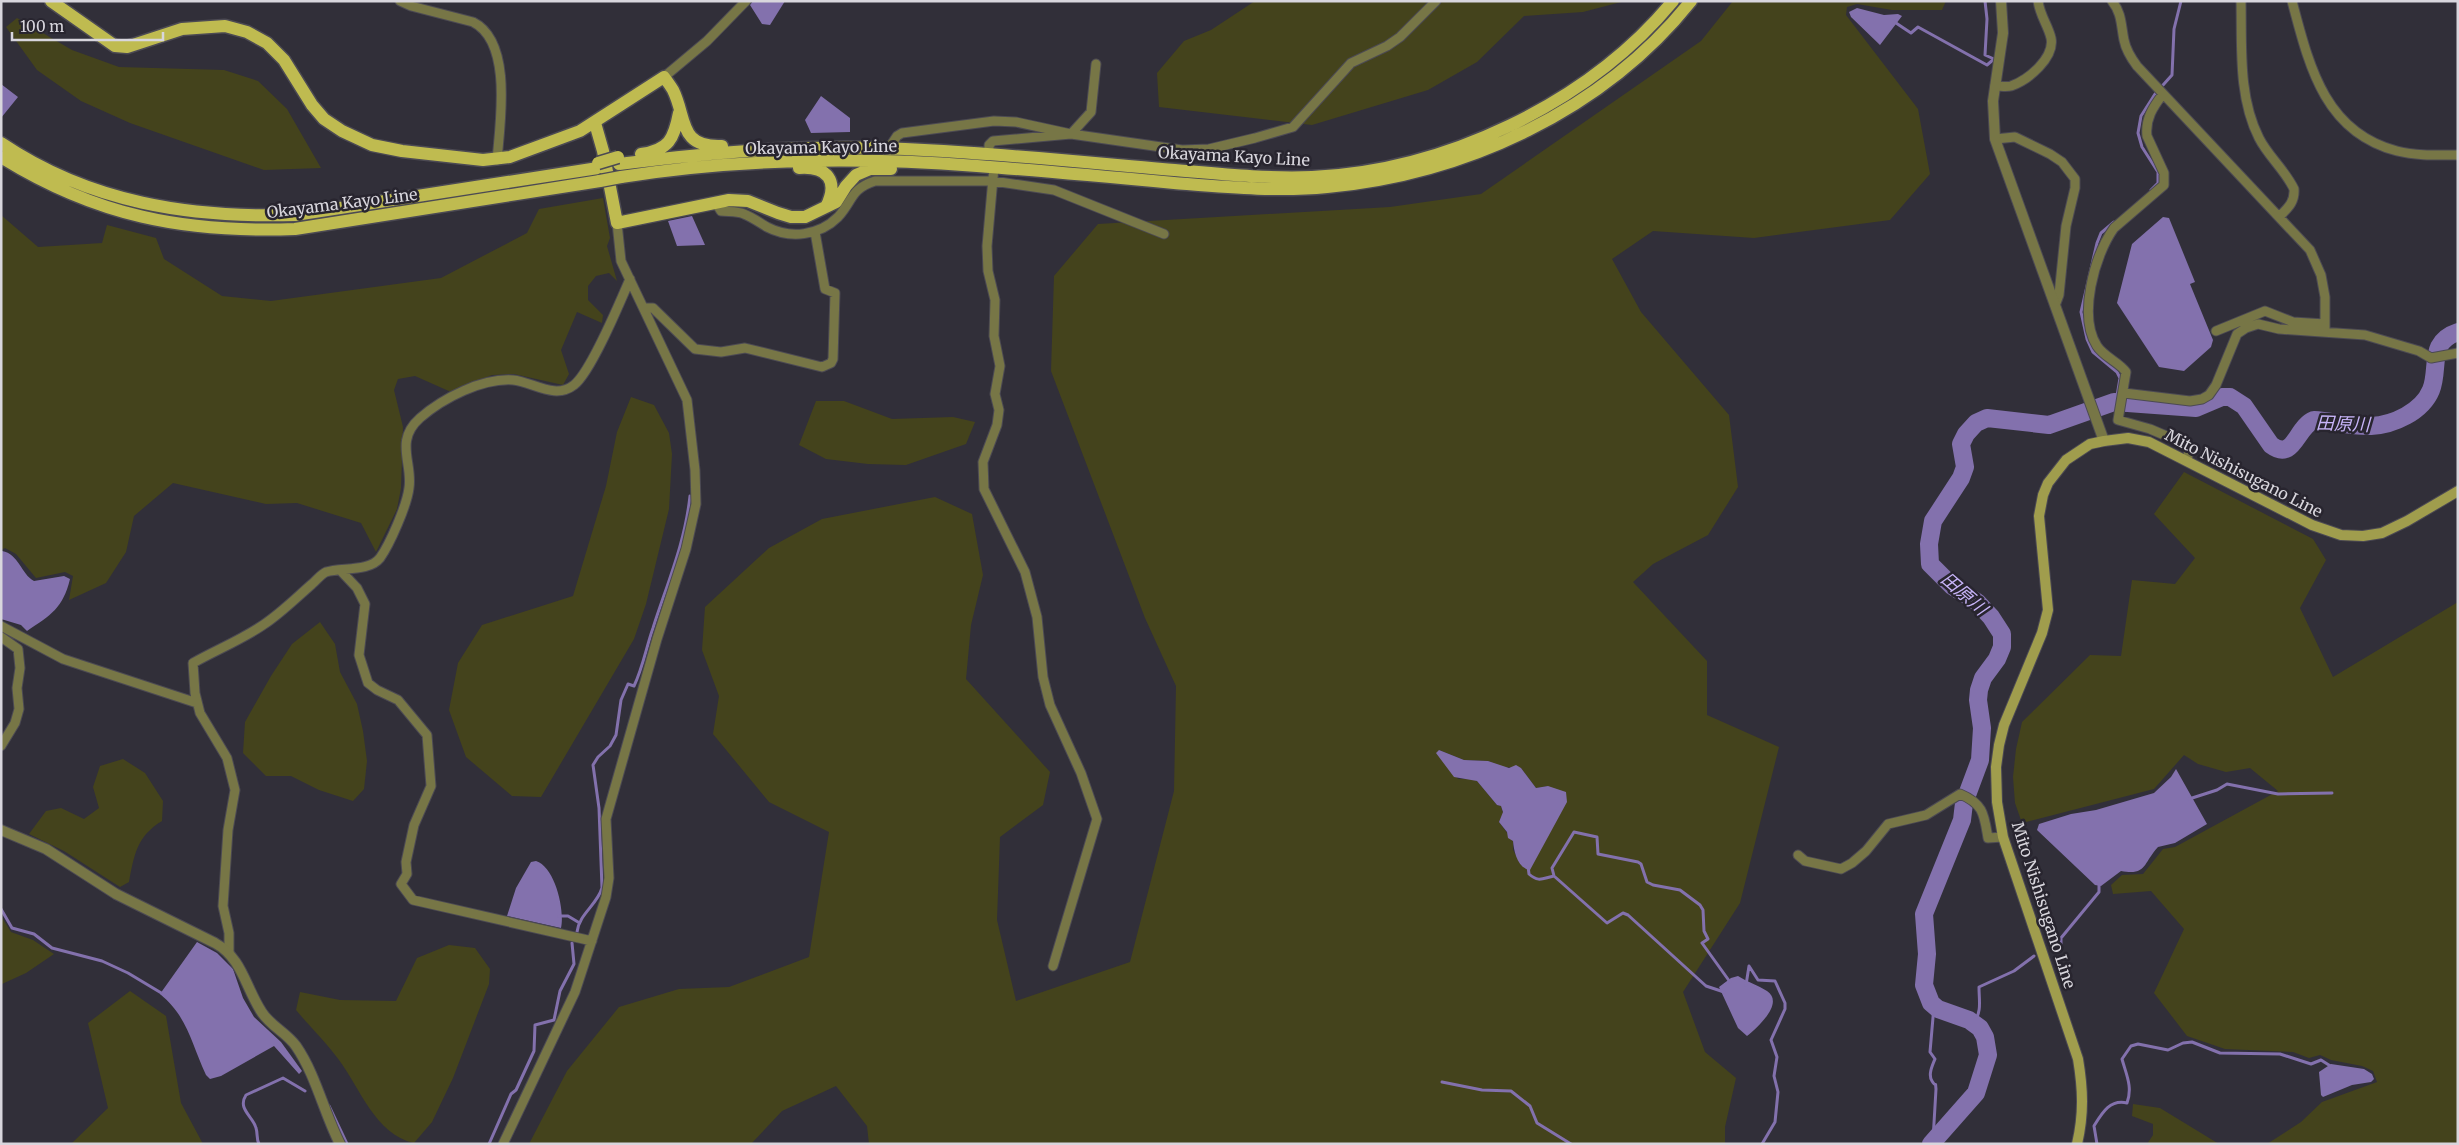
<svg xmlns="http://www.w3.org/2000/svg" width="2459" height="1145" font-family="Merriweather,'Noto Sans JP',serif">
<rect width="100%" height="100%" fill="#312f39"/>
<path fill="#44431c" fill-rule="evenodd" d="M1255 1H1625L1583 12 1524 16 1477 62 1428 90 1312 125 1159 107 1157 73 1184 41 1211 30Z
M1733 1H1946L1942 10H1892L1857 4 1847 7 1846 15 1918 109 1930 174 1890 220 1754 238 1653 231 1612 259 1641 312 1729 415 1738 487 1708 535 1653 564 1633 582 1707 661V715L1779 747 1740 903 1683 992 1705 1052 1736 1078 1725 1127V1144H869L867 1126 836 1086 782 1111 751 1144H529L567 1071 619 1007 679 989 729 987 809 957 829 832 769 802 713 734 719 696 702 650 705 607 769 548 822 519 935 497 972 514 983 575 971 625 966 679 1050 772 1043 805 1000 837 997 920 1016 1001 1130 962 1174 791 1176 686 1145 618 1051 371 1054 276 1098 224 1390 207 1481 194 1701 41ZM1439 750 1464 760 1488 761 1504 767 1521 768 1536 788 1548 786 1522 866 1513 850V841L1499 822 1503 813 1501 806 1497 805 1477 781 1474 779H1458Z
M17 18 72 50 119 67 224 70 258 81 287 109 321 168 264 170 130 123 81 101 37 70 6 27Z
M603 198 610 238 607 246 617 281 609 273 596 276 588 286V300L603 315 602 323 577 312 561 350 569 374 563 385 514 374 492 375 451 392 415 376 398 379 394 390 403 427 401 488 397 509 376 552 361 523 297 503 266 504 173 483 134 516 126 552 106 583 69 600 73 576 65 572 36 578 16 554 5 548 1 550V215L38 247 102 243 107 225 156 238 164 259 222 296 271 301 441 278 527 233 539 209Z
M631 397 654 405 669 433 672 454 669 509 646 604 634 639 541 797 512 796 466 757 449 710 458 663 482 625 573 596 606 486 617 432Z
M816 401H844L892 419 953 417 975 422 966 444 906 465 868 464 826 459 799 445Z
M2184 472 2313 539 2326 560 2300 608 2333 677 2458 602V1144H2267L2301 1122 2322 1102 2377 1082 2373 1071 2362 1066 2331 1060 2320 1055 2309 1058 2293 1052 2225 1049 2187 1036 2154 993 2184 929 2151 891 2113 894 2111 885 2122 875 2143 874 2163 849 2175 847 2278 791 2250 768 2226 772 2198 764 2184 755 2154 789 2022 823 2015 803 2013 777 2016 749 2022 722 2090 655 2121 656 2132 580 2175 584 2195 558 2154 514Z
M320 622 335 644 340 672 357 704 363 731 367 761 364 789 353 801 319 790 291 776H266L243 753 245 722 271 676 292 644Z
M123 759 145 773 163 801 162 821C137 836 134 855 129 882L120 887 64 851 29 834 46 811 61 808 84 819 99 808 93 787 100 766Z
M1 916 11 932 33 940 54 954 26 973 2 984Z
M449 945 475 948 490 969 489 984 453 1078 432 1122 414 1143C375 1134 360 1088 339 1060 326 1042 310 1027 296 1010L300 992 340 1000 396 1001 417 958Z
M130 991 166 1016 181 1103 203 1144H71L108 1108 88 1023Z
M2133 1104 2160 1108 2219 1144H2147L2153 1135V1124L2132 1116Z"/>
<path fill="#8371ad" d="M753 1H785L770 25 762 24 750 5Z
M1857 8 1884 15 1898 14 1902 16 1880 45 1851 17 1849 12Z
M1 84 18 97 1 118Z
M821 96 850 118V132L811 133 805 120Z
M692 216 705 245 677 246 668 221Z
M2163 217 2169 218 2195 282 2190 284 2213 340 2211 347 2184 371 2159 367 2117 303 2132 244Z
M2 551C19 554 21 574 34 581L64 576 70 579C63 608 51 615 27 631L21 625 1 619Z
M1439 750 1464 760 1488 761 1509 768 1516 765 1521 768 1536 788 1548 786 1566 792 1567 802 1530 870C1517 868 1514 851 1513 841L1508 838 1507 832 1499 822 1503 812 1501 806 1497 805 1477 781 1454 777 1436 753Z
M2176 769 2207 824 2175 843 2158 847C2143 863 2147 876 2121 871L2101 886 2095 885 2037 830 2039 824 2071 814 2096 810 2154 793 2171 777Z
M536 861C555 867 565 910 561 928L507 916 516 888 531 862Z
M197 942 217 953 233 969 243 998 254 1017 281 1042 302 1071 299 1074 274 1046 221 1076 210 1079 206 1075C191 1043 188 1017 160 994Z
M1738 976C1747 982 1758 985 1767 991 1785 1003 1757 1028 1747 1036L1738 1028 1719 987 1731 978Z
M2331 1064 2364 1069 2372 1074 2374 1079 2371 1082 2352 1085 2323 1097 2321 1095 2319 1072Z"/>
<g fill="none" stroke-linecap="round" stroke-linejoin="round">
<path stroke="#8371ad" stroke-width="3" d="M1893 21 1911 33 1918 27 1987 65 1994 59 1985 55 1987 19 1985 1
M2151 190 2158 183V172L2142 147 2138 133 2141 116 2155 94 2172 75 2174 29 2181 1
M2114 222 2101 233 2097 243 2081 312 2087 339 2093 352 2117 372 2120 378 2116 402
M2189 799 2217 790 2227 784 2278 794 2332 793
M1528 866 1529 874C1539 883 1543 878 1554 876L1607 923 1623 913 1628 915 1706 986 1724 992
M1554 876 1552 868 1574 832 1597 837 1598 854 1638 862 1641 864 1647 882 1653 885 1680 890 1700 905 1703 910 1704 931 1708 939 1702 943 1730 982
M1 909 12 928 34 934 52 948 102 961 128 973 163 994
M559 916H568L578 922
M577 932C579 914 597 905 602 888L599 808 593 765 598 757 610 746 616 735 621 700 628 684 634 686C643 667 646 648 653 628 667 584 685 543 690 496
M2050 941 2058 945 2061 944V938L2099 892V883
M1746 985 1749 966 1758 980 1775 981 1785 1003V1009L1771 1040 1777 1057 1774 1076 1778 1092 1775 1122 1762 1144
M1974 1023C1982 1010 1979 1002 1979 987L2014 971 2034 956
M1442 1082 1482 1090 1511 1091 1530 1106 1537 1123 1571 1144
M329 1106 347 1144
M1933 1140 1936 1089C1935 1080 1937 1089 1932 1081 1928 1075 1932 1066 1935 1059L1930 1052 1934 1006
M259 1144C256 1138 258 1134 256 1128 253 1116 237 1109 246 1095L283 1078 305 1091
M489 1144 511 1094 516 1090 534 1051 535 1025 554 1020 560 991 574 964 572 943
M2097 1144 2094 1126C2102 1113 2110 1099 2127 1103 2133 1087 2126 1074 2122 1059L2131 1046 2138 1044 2168 1050 2183 1043 2192 1042 2220 1053 2280 1054 2311 1064 2321 1060 2332 1067"/>
<path stroke="#8371ad" stroke-width="18" d="M1931 1144 1976 1093 1988 1055 1985 1037 1980 1028 1969 1020 1938 1009 1931 1003 1924 985 1927 954 1924 914 1962 820 1964 803 1980 760 1982 728 1978 700 1979 690 1983 678 1997 659 2002 647V634L1991 617 1977 602 1952 586 1930 564 1929 544 1933 521 1961 478 1965 467 1961 444 1966 434 1976 423 1987 418 2049 425 2114 402 2196 408 2222 397H2230L2244 406 2271 445C2294 462 2296 427 2314 420 2332 421 2352 427 2371 426 2393 425 2422 412 2431 390 2440 368 2427 342 2458 332"/>
<g stroke="#4c4a53" stroke-width="11">
<path id="minor" d="M400 1 411 6 473 22C513 42 500 123 497 160
M2112 1C2122 13 2121 26 2124 40 2126 50 2131 58 2137 66L2310 250 2321 275 2325 297V332
M2241 1C2242 46 2238 97 2259 138 2268 156 2285 170 2294 189 2295 202 2288 208 2279 217
M2292 1C2309 65 2324 132 2397 151 2417 156 2438 155 2458 155
M664 77 707 41 746 1
M1995 86C2000 86 2007 87 2011 86 2028 80 2055 58 2051 38 2048 25 2040 16 2038 1
M2163 94C2153 107 2145 119 2147 136L2164 173V185L2114 228C2094 256 2078 316 2097 346 2104 357 2119 362 2126 372L2118 420 2150 429 2190 446 2187 460
M1995 139 2015 137 2050 154 2062 162 2075 179V188L2066 226 2059 295 2056 303
M889 148 897 136 902 133 994 121 1016 122 1071 134 1182 150 1209 149 1255 138 1293 127 1351 63 1387 46 1400 37 1436 1
M989 154V145L993 141 1071 134 1091 112 1096 64
M994 167 987 246 988 271 995 300 994 336 1000 366 995 394 999 410 997 425 983 462 984 489 1025 572 1037 617 1043 677 1050 705 1081 773 1097 819 1053 966
M716 203 721 211C728 212 737 211 744 214 752 217 760 223 767 227 790 239 819 236 838 217 853 201 850 189 875 181H993L1054 190 1164 234
M644 308H653L695 349 721 352 745 348 822 367 831 363 833 359 835 293 825 289 815 232
M2216 331 2265 311 2293 322 2325 324
M2124 393 2190 401 2202 399 2209 395 2216 385 2237 334 2246 328 2258 324 2279 329 2365 335 2419 351 2431 358 2458 353
M340 570 357 588 365 604 359 655 368 683 377 690 398 700 427 735 431 786 414 825 406 862 407 874 401 884 413 900 592 941
M1 626 63 659 197 703
M1 637 18 649 20 668 17 688 19 709 15 723 1 746
M1798 855 1805 861 1841 869 1852 863 1866 851 1888 824 1926 815 1960 794C1984 804 1984 815 1988 838L2003 837
M229 952V933L223 906 228 830 235 790 227 758 200 713 195 693 193 663C216 650 241 640 263 625 280 614 296 598 312 584 316 581 321 574 326 572 341 567 369 572 380 558 390 544 407 505 409 488 413 463 394 441 420 418 443 398 482 378 513 380 533 382 555 400 574 385 591 372 620 302 630 279
M503 1144 575 992 606 897 609 878 606 819 657 639 686 549 696 504 695 470 687 400 621 261 617 223"/>
</g>
<g stroke="#4c4a53" stroke-width="12">
<path id="tertiary" d="M2001 1 2003 33 1993 101 1995 139 2104 441
M1 830 46 849 116 894 215 943C242 958 245 986 261 1011 270 1026 286 1032 296 1046 316 1075 324 1113 340 1144"/>
</g>
<g stroke="#4c4a53" stroke-width="12">
<path id="secondary" d="M2077 1144C2084 1114 2083 1089 2078 1059L2003 837 1997 802 1996 767 1999 745 2004 725 2042 633 2048 610 2039 516 2043 495 2048 483 2066 460 2090 444 2104 441 2128 438 2149 442 2312 525 2341 535 2363 536 2382 533 2407 521 2458 491"/>
</g>
<g stroke="#4c4a53" stroke-width="15">
<path id="primary" d="M51 1 115 46 127 47 182 29 225 26 247 32 267 43 284 60 312 105 324 119 342 131 372 145 402 151 483 160 510 157 580 131 664 77C667 81 670 85 673 90 687 118 678 148 722 146
M595 123 603 151 617 223 729 200 748 201 778 213 791 217H805L836 202 846 186 856 175 870 169H891
M1 143C90 203 190 218 295 215L598 168
M641 154C669 150 674 139 679 113
M1 157C96 216 184 233 295 229L600 181
M619 164C720 151 822 143 924 150 1003 154 1083 162 1162 169 1212 173 1262 179 1312 177 1444 171 1588 104 1673 1
M799 168C828 166 839 181 826 207
M621 177C739 158 858 157 977 166 1043 171 1109 177 1174 183 1225 187 1277 192 1327 187 1465 174 1603 111 1691 1"/>
</g>
<use href="#minor" stroke="#777646" stroke-width="9"/>
<use href="#tertiary" stroke="#777646" stroke-width="10"/>
<use href="#secondary" stroke="#a09d4d" stroke-width="10"/>
<use href="#primary" stroke="#bfbb50" stroke-width="12"/>
<g stroke="#4c4a53" stroke-width="15" stroke-linecap="butt">
<path id="primary-bridge" d="M598 163 618 157
M600 181 621 177"/>
</g>
<use href="#primary-bridge" stroke="#bfbb50" stroke-width="12"/>
</g>
<g text-anchor="middle" stroke-width="5" stroke-linejoin="round" paint-order="stroke">
<g font-size="16" fill="#d8d6dd" stroke="#28252f">
<text transform="translate(821 147) rotate(-1)" y="6">Okayama Kayo Line</text>
<text transform="translate(1234 156) rotate(3)" y="6">Okayama Kayo Line</text>
<text transform="translate(342 203) rotate(-7)" y="6">Okayama Kayo Line</text>
<text transform="translate(2244 473) rotate(27)" y="6">Mito Nishisugano Line</text>
<text transform="translate(2044 905) rotate(72)" y="6">Mito Nishisugano Line</text>
</g>
<g font-size="18" font-style="italic" fill="#c7b4f8" stroke="#28252f">
<text transform="translate(2343 424) rotate(2)" y="6">田原川</text>
<text transform="translate(1964 594) rotate(41)" y="6">田原川</text>
</g>
</g>
<rect width="2459" height="1145" fill="none" stroke="#d8d6dd" stroke-width="5"/>
<path d="M12 32v8h151v-8" fill="none" stroke="#d8d6dd" stroke-width="2.5"/>
<text x="20" y="32" font-size="15" fill="#d8d6dd" stroke="#28252f" stroke-width="4" paint-order="stroke">100 m</text>
</svg>
